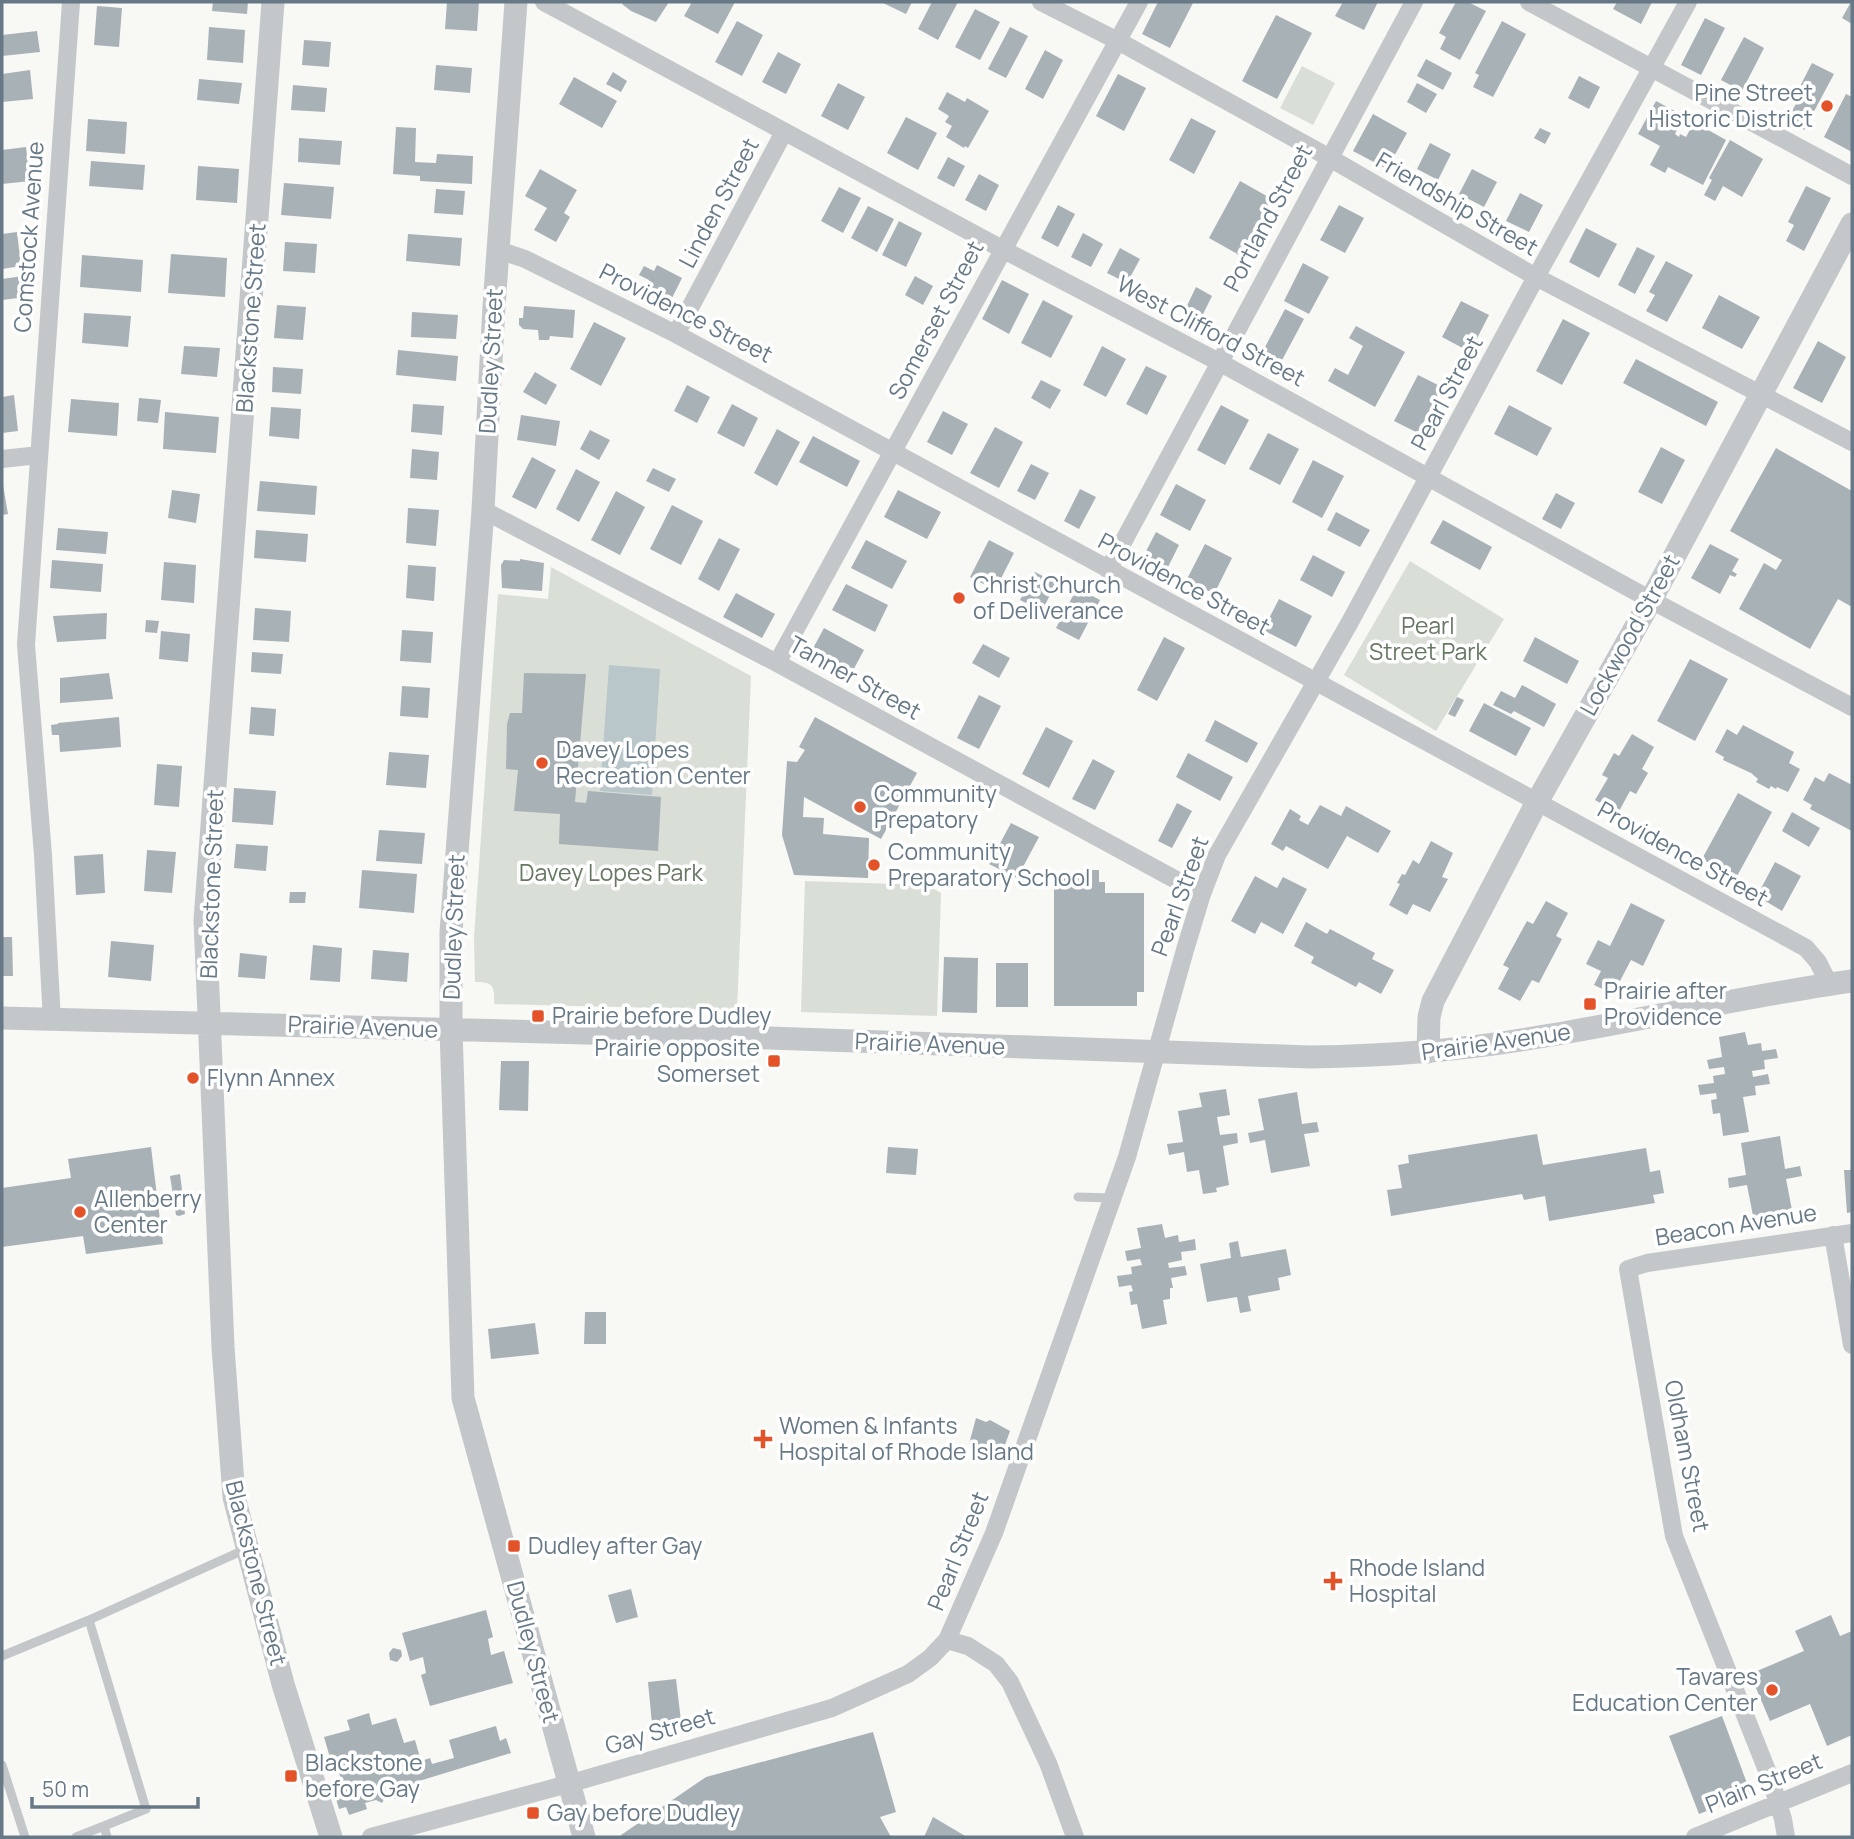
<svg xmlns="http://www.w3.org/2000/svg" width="1854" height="1839" font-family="Manrope,sans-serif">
<rect width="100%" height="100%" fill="#f8f8f5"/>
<path fill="#d9dfd6" d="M1302 66 1335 83 1313 125 1280 108Z
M1410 561 1504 619 1436 731 1344 675Z
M551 567 751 676 737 1010 494 1004C495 986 493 982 475 982L474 937 498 594 548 599Z
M805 881 927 885 941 893 937 1016 801 1012Z"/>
<path fill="#b9c6ca" d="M609 665 660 669 652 795 600 791Z"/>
<path fill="#a8b1b6" d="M213 2H248L247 14 212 11Z
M447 2H479L477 31 445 29Z
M623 2H669L656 22 631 11 622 4Z
M692 2H735L718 34 684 16Z
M881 2H912L906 14Z
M932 2H958L938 40 918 29Z
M1158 2 1193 3 1170 48 1142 34Z
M1343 2H1378L1364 30 1335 16Z
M1456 2H1468L1486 11 1460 60 1440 49 1446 37 1439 33Z
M1617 2H1652L1641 24 1613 9Z
M1851 2H1852V24L1842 18Z
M97 6 122 8 119 47 94 45Z
M975 9 1000 22 980 60 955 47Z
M1276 15 1312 33 1277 99 1242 81Z
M1705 18 1725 28 1701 75 1681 65Z
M737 21 763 35 742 76 715 62Z
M1502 21 1526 34 1493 97 1473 87 1479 75 1475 73Z
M209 27 245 30 243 63 207 60Z
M1010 27 1028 36 1006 78 988 69Z
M37 31 40 52 2 56V35Z
M1744 37 1764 48 1742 91 1721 80Z
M304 40 331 42 329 67 302 65Z
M1045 50 1063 60 1043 99 1025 89Z
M778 52 801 64 786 94 762 82Z
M1426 59 1452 73 1443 90 1417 76Z
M1812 63 1834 74 1804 130 1787 120 1797 102 1793 100Z
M436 65 472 68 470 93 434 90Z
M30 70 33 99 2 102V74Z
M613 72 627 81 621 92 606 84Z
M1118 74 1146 88 1124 131 1096 116Z
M1579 76 1600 87 1589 109 1568 98Z
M574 77 617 101 602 128 559 104Z
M199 79 242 83 239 104 197 100Z
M838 83 865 97 848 130 821 116Z
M1417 83 1437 94 1426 113 1407 102Z
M293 85 327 88 325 112 291 110Z
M947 92 965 102 967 98 989 111 968 148 965 146 964 148 946 137 952 126 945 122 949 116 938 109Z
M1846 94 1852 97V152L1824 137Z
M1656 101 1684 116 1675 134 1679 137 1680 134 1686 137 1694 122 1726 140 1703 185 1668 167 1665 173 1650 165 1660 146 1638 134Z
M1373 114 1407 133 1387 169 1353 151Z
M906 117 937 133 918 170 887 153Z
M1191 118 1216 131 1194 174 1169 160Z
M88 119 127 122 125 154 86 151Z
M396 127 416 128 415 162 436 163 437 154 473 156 472 184 420 181V176L393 174Z
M1540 128 1551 133 1545 144 1534 138Z
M299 138 342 141 340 165 298 162Z
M1730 140 1763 159 1742 197 1723 186 1715 201 1704 195 1712 180 1709 178Z
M1430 143 1451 154 1438 180 1417 169Z
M26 147 30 181 2 184V150Z
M948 157 965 166 954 187 937 178Z
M91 161 145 165 143 190 89 186Z
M198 166 239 169 237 203 196 200Z
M540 169 577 190 564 213 570 217 556 242 534 230 547 208 525 196Z
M1472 169 1497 182 1484 207 1459 194Z
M979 174 999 185 986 211 965 200Z
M1240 181 1272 199 1241 256 1209 238Z
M284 183 334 187 331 219 281 215Z
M1806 186 1831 198 1804 251 1786 241 1794 225 1788 222Z
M839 187 861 198 843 233 821 221Z
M436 189 465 191 463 215 434 213Z
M1520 193 1543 205 1529 232 1506 221Z
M1058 205 1075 214 1058 247 1041 238Z
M1339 205 1364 218 1345 253 1320 240Z
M868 206 894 219 877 252 851 238Z
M899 221 922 233 906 267 882 255Z
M1586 228 1617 244 1599 278 1569 262Z
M17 232 21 266 2 269V234Z
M1083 233 1103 244 1091 267 1071 257Z
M408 234 462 238 460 266 406 261Z
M285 242 317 244 315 273 283 271Z
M1637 247 1655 256 1635 294 1618 285Z
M1120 248 1140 259 1127 283 1107 273Z
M171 254 227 258 225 297 168 293Z
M82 255 143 260 141 292 80 287Z
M1666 261 1693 275 1667 322 1646 311 1655 295 1649 292Z
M1303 263 1329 277 1309 314 1284 301Z
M657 265 682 278 668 306 642 292 649 280 639 275 644 266 654 271Z
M23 276 26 297 2 300V279Z
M915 276 933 286 923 305 905 295Z
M1002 280 1029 294 1009 334 982 319Z
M1196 287 1212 296 1199 322 1183 314Z
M1719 295 1760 317 1742 349 1702 328Z
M1043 300 1073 316 1051 358 1021 343Z
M1461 301 1489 315 1470 352 1442 337Z
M277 305 306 307 303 340 274 338Z
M524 306 575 310 573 338 550 336 549 340H539L538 330 523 329 519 325V318H523Z
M1285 309 1304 319 1281 362 1262 353Z
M412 312 458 315 456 339 411 337Z
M84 313 131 316 128 347 82 343Z
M1563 319 1590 333 1562 385 1536 371Z
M594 322 626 338 601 386 570 369Z
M1356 326 1405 352 1375 407 1328 381 1335 368 1348 375 1363 346 1349 338Z
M1818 341 1846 357 1822 403 1793 388Z
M184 346 220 348 217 377 181 374Z
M1102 346 1126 359 1106 397 1083 385Z
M398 350 458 356 456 381 396 375Z
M1636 359 1718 402 1706 426 1623 383Z
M1146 366 1167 376 1147 415 1126 404Z
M273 367 303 369 301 394 272 392Z
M535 372 557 385 546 405 523 392Z
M1418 375 1442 387 1418 433 1394 421Z
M1041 380 1061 390 1050 409 1031 398Z
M687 385 710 397 697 423 674 411Z
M14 395 18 431 2 433V397Z
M139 398 161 400 158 423 137 421Z
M71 399 119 403 117 436 68 432Z
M413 404 444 406 442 435 411 432Z
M732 404 758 418 744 447 717 433Z
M1221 405 1249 420 1225 465 1197 450Z
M1509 405 1552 428 1537 456 1494 434Z
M271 407 301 409 299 439 269 436Z
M943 411 968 424 952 455 927 442Z
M165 412 219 417 216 453 163 449Z
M521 415 560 421 556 446 517 440Z
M995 427 1023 442 999 488 970 473Z
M777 429 800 442 777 486 754 473Z
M590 430 610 440 599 460 580 449Z
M1268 433 1299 449 1280 485 1249 469Z
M813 436 860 461 847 487 799 462Z
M1661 447 1685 460 1662 504 1638 492Z
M1776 448 1852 491V607L1838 599 1810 649 1739 609 1764 563 1776 570 1782 560 1730 531Z
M412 449 439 452 437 480 410 478Z
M532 457 556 470 536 509 512 497Z
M1313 460 1344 476 1322 518 1292 502Z
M1031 464 1049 473 1035 500 1017 491Z
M653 468 676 479 669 492 646 481Z
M576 469 600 482 579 522 556 509Z
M2 479 8 514 2 515Z
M260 481 317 486 315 515 257 511Z
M1176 484 1206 500 1190 531 1160 515Z
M1080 489 1096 497 1079 529 1064 521Z
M172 490 200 494 196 523 168 518Z
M898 490 941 512 927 539 884 517Z
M616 491 645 507 620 555 591 540Z
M1556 493 1575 503 1561 529 1542 519Z
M672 505 703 521 681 565 650 549Z
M408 508 439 510 436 546 406 543Z
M1336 512 1370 530 1360 547 1327 530Z
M1443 520 1492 547 1480 570 1430 543Z
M58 528 108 532 106 554 56 550Z
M256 530 308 534 306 562 254 558Z
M1156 532 1179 545 1165 573 1141 561Z
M719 538 740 549 719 591 698 579Z
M866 540 907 561 892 589 851 568Z
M989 540 1014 553 995 590 970 577Z
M1205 544 1232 558 1214 594 1187 579Z
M1710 544 1739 559 1732 571 1737 574 1735 577 1730 575 1720 594 1691 578Z
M1313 555 1345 572 1332 597 1300 580Z
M520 559 544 563 542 591 502 588 501 565 504 560 520 561Z
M52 560 103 564 101 592 50 588Z
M164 562 196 565 194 603 161 600Z
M408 565 436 567 434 601 406 598Z
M1035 572 1056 583 1042 611 1020 600Z
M846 584 888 605 875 632 832 610Z
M1077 588 1100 600 1079 640 1056 628Z
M736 593 775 614 762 638 723 617Z
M1279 599 1312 616 1296 647 1263 630Z
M255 608 291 611 289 642 253 640Z
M107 613 106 639 57 642 53 616Z
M146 620 159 621 157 633 145 632Z
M824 628 864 650 850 676 810 654Z
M402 630 433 632 431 663 400 661Z
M161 631 190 634 188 662 159 659Z
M1164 637 1185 648 1157 701 1137 690Z
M1535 637 1579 661 1567 684 1523 661Z
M983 644 1010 658 999 678 972 663Z
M252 652 283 654 281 674 251 672Z
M1690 659 1728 679 1695 741 1657 721Z
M109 673 113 699 60 703V678Z
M524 673 586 674 575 802 586 803 588 791 661 797 658 851 559 844 560 814 514 811 518 770 506 769 507 724 510 713H522Z
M1522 685 1556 704 1544 727 1514 711 1511 714 1493 705 1501 691 1515 698Z
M402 686 430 688 428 718 400 716Z
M979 695 1001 706 979 749 957 738Z
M1457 697 1464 700 1455 717 1448 714Z
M1484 703 1531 728 1516 756 1469 731Z
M251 707 276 709 274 736 249 734Z
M119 717 121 747 60 752 59 735H52L51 725 58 724V723Z
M815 717 917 773 881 839 804 797 803 817 824 818 823 834 869 838 868 878 794 875 782 835 787 761 797 762 805 750 799 747Z
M1215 720 1258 743 1247 763 1205 741Z
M1743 725 1794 752 1789 763 1800 769 1788 792 1777 787 1776 789 1771 786 1769 789 1756 782 1758 779 1751 773 1723 760 1724 757 1715 752 1727 729 1737 735Z
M1046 727 1073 741 1049 788 1022 774Z
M1632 734 1654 747 1642 769 1648 773 1636 794 1630 791 1618 813 1595 800 1608 778 1602 775 1614 753 1619 756Z
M389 752 429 755 426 788 386 785Z
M1188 753 1233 777 1220 801 1176 777Z
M1093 759 1115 771 1095 810 1072 799Z
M157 764 182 766 179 807 154 805Z
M1829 773 1852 785V831L1810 809 1812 805 1803 800 1815 777 1824 782Z
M234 788 276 791 273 825 232 822Z
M1738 793 1772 812 1736 878 1702 859Z
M1177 803 1192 811 1172 848 1158 841Z
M1320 805 1341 816 1346 806 1391 831 1378 853 1347 836 1328 869 1286 846 1283 851 1271 844 1290 809 1301 816 1299 820 1308 825Z
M1792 812 1820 828 1809 847 1782 831Z
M1011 823 1039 837 1017 878 989 864Z
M379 830 425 833 422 864 376 861Z
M1431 841 1453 853 1442 877 1448 879 1430 912 1413 904 1407 915 1389 905 1400 884 1397 883 1402 874 1405 875 1413 860 1419 864Z
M236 844 268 846 266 871 234 868Z
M147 850 176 852 172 893 144 891Z
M103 854 105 893 76 895 74 856Z
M1775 862 1801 876 1782 911 1757 896Z
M362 870 417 874 414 913 359 908Z
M1085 870H1099V882H1105V893H1144V992H1137V1006H1054V873H1080V880L1085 881Z
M1255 876 1277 888 1283 877 1307 889 1283 934 1261 922 1255 934 1231 921Z
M290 892H306L305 903H289Z
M1546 901 1568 913 1556 936 1562 939 1539 983 1532 980 1520 1001 1498 989 1509 968 1503 965 1527 921 1533 924Z
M1631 903 1665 920 1643 966 1631 960 1620 981 1617 979 1611 993 1594 985 1601 971 1586 964 1598 940 1610 946Z
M1306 922 1327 934 1330 929 1375 953 1372 959 1394 970 1381 994 1359 982 1356 987 1311 963 1314 957 1294 946Z
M2 937H12L13 976H2Z
M111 941 154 945 151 981 108 977Z
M313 945 342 948 340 982 310 980Z
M373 950 409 953 407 982 371 979Z
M240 953 267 956 265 979 238 977Z
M944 957 978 958 977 1013 942 1012Z
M996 963H1028V1007H996Z
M1745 1032 1748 1045 1761 1043 1762 1051 1776 1049 1778 1058 1764 1060 1765 1069 1752 1071 1753 1077 1768 1074 1770 1084 1755 1086 1756 1095 1743 1097 1749 1132 1723 1136 1720 1113 1713 1114 1711 1100 1717 1099 1716 1093 1700 1095 1698 1085 1714 1083 1713 1076 1725 1074 1724 1067 1709 1069 1707 1060 1722 1057 1719 1037Z
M501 1061H529L528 1111 499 1110Z
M1226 1089 1230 1115 1217 1117 1220 1135 1237 1133 1238 1143 1223 1146 1229 1185 1216 1188 1217 1192 1203 1194 1199 1170 1187 1172 1184 1152 1169 1155 1167 1144 1183 1142 1178 1111 1202 1107 1199 1093Z
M1297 1092 1302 1124 1317 1122 1319 1132 1304 1134 1310 1166 1271 1173 1265 1140 1250 1143 1248 1133 1264 1130 1258 1099Z
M1537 1134 1543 1165 1646 1148 1650 1172 1660 1170 1664 1193 1653 1195 1655 1203 1549 1221 1545 1196 1524 1200 1522 1194 1391 1216 1387 1190 1402 1188 1398 1165 1409 1163 1408 1155Z
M1780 1136 1785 1169 1800 1166 1802 1176 1786 1179 1792 1210 1753 1216 1747 1185 1729 1188 1728 1178 1746 1175 1741 1143Z
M151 1147 163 1244 86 1254 83 1236 2 1247V1188L71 1178 68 1159Z
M888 1147 918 1149 916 1175 886 1173Z
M1844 1170H1852V1212L1847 1213Z
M180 1174 185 1214 179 1216 176 1215 170 1176Z
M1162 1224 1165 1238 1178 1235 1179 1242 1195 1239 1196 1250 1181 1252 1182 1260 1168 1263 1169 1268 1185 1266 1187 1275 1171 1278 1173 1288H1170V1299L1163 1300 1167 1324 1142 1329 1137 1304 1131 1305 1129 1292 1133 1291 1131 1285 1119 1287 1117 1276 1132 1274 1131 1267 1142 1265 1140 1259 1127 1261 1125 1251 1141 1248 1137 1228Z
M1238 1241 1241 1257 1286 1249 1291 1275 1278 1278 1280 1290 1248 1296 1251 1311 1240 1313 1237 1297 1207 1302 1200 1264 1231 1258 1229 1243Z
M585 1312H606V1344H584Z
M535 1323 539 1354 491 1359 488 1329Z
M976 1418 986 1422 990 1420 1010 1431 1001 1456 969 1444Z
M631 1589 638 1617 616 1623 608 1595Z
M486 1610 493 1637 488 1639 491 1655 504 1651 513 1683 430 1706 421 1675 426 1673 423 1657 410 1661 402 1633Z
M1831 1615 1840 1636 1852 1631V1735L1827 1746 1810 1704 1770 1721 1750 1674 1804 1651 1795 1631Z
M393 1648 401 1650 402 1656 397 1662 390 1660 389 1653Z
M676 1679 681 1721 652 1724 648 1682Z
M369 1713 372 1725 396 1718 404 1743 415 1740 421 1761 430 1758 432 1764 454 1758 449 1740 496 1726 500 1741 506 1738 511 1753 419 1781 422 1790 394 1799 393 1795 385 1797 382 1803 376 1800 365 1803 367 1809 349 1815 346 1807 339 1809 334 1792 344 1789 335 1760 331 1761 324 1737 350 1730 347 1720Z
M1722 1716 1751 1794 1699 1814 1669 1736Z
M873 1732 896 1812 880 1817 891 1837H622L621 1835 706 1777Z
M933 1817 967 1837H924Z"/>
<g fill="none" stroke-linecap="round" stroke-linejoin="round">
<path stroke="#c3c7ca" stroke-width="9" d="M1078 1197 1112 1198
M2 1656 89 1620
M2 1765 25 1837
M76 1837 104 1826
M107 1837 104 1826 146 1809 89 1620 246 1549"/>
<path stroke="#c3c7ca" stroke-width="18" d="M544 2 1002 249 1219 362 1651 600 1852 707
M1041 2 1118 41 1328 157 1536 277 1852 442
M1529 2 1852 176
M498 250 525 259 676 334 1806 948 1818 962 1829 984
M676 334 784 132
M2 459 39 455
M483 510 777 663 1202 894
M1108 570 1414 2
M777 663 1139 2
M52 1021 43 855 26 645 71 2
M1833 1235 1852 1345
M947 1640 968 1646 996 1664 1010 1682 1048 1763 1075 1837
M371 1837 568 1784 832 1708 908 1674 930 1658 947 1640 994 1533 1127 1157 1185 950 1202 894 1217 855 1350 622 1536 277 1688 2
M1695 1837 1852 1773
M1786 1837 1783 1819 1770 1778 1674 1536 1628 1269 1647 1263 1852 1233"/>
<path stroke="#c3c7ca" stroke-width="23" d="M273 2 205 920 223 1347 234 1497 283 1684 331 1837
M516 2 494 306 483 510 451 932V1029L463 1398 584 1837
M2 1018 743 1037 1310 1057C1383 1056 1455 1051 1527 1039 1636 1022 1743 996 1852 981
M1428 1052 1429 1017 1433 1001 1537 802 1651 600 1852 224"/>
</g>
<g fill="#e45229" stroke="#fff" stroke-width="2.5">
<circle cx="1827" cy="106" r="7"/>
<circle cx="959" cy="598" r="7"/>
<circle cx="542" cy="763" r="7"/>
<circle cx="860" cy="807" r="7"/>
<circle cx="874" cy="865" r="7"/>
<rect x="1583" y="997" width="14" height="14" rx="3.5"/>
<rect x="531" y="1009" width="14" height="14" rx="3.5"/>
<rect x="767" y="1054" width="14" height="14" rx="3.5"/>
<circle cx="193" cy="1078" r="7"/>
<circle cx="80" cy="1212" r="7"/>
<path d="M759.5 1428.5h7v7h7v7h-7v7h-7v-7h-7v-7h7z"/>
<rect x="507" y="1539" width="14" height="14" rx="3.5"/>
<path d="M1329.5 1570.5h7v7h7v7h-7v7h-7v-7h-7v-7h7z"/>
<circle cx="1772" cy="1690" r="7"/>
<rect x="284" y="1769" width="14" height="14" rx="3.5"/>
<rect x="526" y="1806" width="14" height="14" rx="3.5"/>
</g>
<g text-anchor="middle" stroke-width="7" stroke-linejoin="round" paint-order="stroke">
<g font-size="23" fill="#677986" stroke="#fff" text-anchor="start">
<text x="1813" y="101" text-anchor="end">Pine Street<tspan x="1813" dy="26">Historic District</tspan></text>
<text x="973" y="593">Christ Church<tspan x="973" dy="26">of Deliverance</tspan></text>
<text x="556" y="758">Davey Lopes<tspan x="556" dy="26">Recreation Center</tspan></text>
<text x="874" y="802">Community<tspan x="874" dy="26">Prepatory</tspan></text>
<text x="888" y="860">Community<tspan x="888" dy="26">Preparatory School</tspan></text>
<text x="1604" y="999">Prairie after<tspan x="1604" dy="26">Providence</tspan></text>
<text x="552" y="1024">Prairie before Dudley</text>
<text x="760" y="1056" text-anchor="end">Prairie opposite<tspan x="760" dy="26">Somerset</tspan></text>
<text x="207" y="1086">Flynn Annex</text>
<text x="94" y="1207">Allenberry<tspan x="94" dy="26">Center</tspan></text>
<text x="779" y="1434">Women &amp; Infants<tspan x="779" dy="26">Hospital of Rhode Island</tspan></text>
<text x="528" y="1554">Dudley after Gay</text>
<text x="1349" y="1576">Rhode Island<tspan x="1349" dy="26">Hospital</tspan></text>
<text x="1758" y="1685" text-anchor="end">Tavares<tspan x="1758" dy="26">Education Center</tspan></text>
<text x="305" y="1771">Blackstone<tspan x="305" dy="26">before Gay</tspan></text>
<text x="547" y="1821">Gay before Dudley</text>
</g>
<g font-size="23" fill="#677986" stroke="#fff">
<text transform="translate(719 203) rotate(-62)" y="8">Linden Street</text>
<text transform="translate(1457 204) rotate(30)" y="8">Friendship Street</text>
<text transform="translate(1268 218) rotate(-62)" y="8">Portland Street</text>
<text transform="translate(29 237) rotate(-86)" y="8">Comstock Avenue</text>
<text transform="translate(686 313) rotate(27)" y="8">Providence Street</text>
<text transform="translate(251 318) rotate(-86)" y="8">Blackstone Street</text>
<text transform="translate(936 320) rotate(-62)" y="8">Somerset Street</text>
<text transform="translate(1211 331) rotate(28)" y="8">West Clifford Street</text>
<text transform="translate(491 361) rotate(-87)" y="8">Dudley Street</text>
<text transform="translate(1447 393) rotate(-62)" y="8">Pearl Street</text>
<text transform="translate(1184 584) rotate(28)" y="8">Providence Street</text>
<text transform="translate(1630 635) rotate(-61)" y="8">Lockwood Street</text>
<text transform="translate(855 678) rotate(29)" y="8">Tanner Street</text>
<text transform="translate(1683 854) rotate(29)" y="8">Providence Street</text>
<text transform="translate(212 884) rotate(-88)" y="8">Blackstone Street</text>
<text transform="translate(1180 896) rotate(-70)" y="8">Pearl Street</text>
<text transform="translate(454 927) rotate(-88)" y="8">Dudley Street</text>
<text transform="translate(363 1027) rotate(2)" y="8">Prairie Avenue</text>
<text transform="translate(1496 1042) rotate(-8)" y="8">Prairie Avenue</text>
<text transform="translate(930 1044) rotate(2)" y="8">Prairie Avenue</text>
<text transform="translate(1736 1225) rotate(-9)" y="8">Beacon Avenue</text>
<text transform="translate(1687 1456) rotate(79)" y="8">Oldham Street</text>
<text transform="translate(958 1551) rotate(-68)" y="8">Pearl Street</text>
<text transform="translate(256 1573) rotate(76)" y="8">Blackstone Street</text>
<text transform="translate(533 1652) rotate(75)" y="8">Dudley Street</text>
<text transform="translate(660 1731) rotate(-16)" y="8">Gay Street</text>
<text transform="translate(1764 1783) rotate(-22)" y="8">Plain Street</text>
</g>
<g font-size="23" fill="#667862" stroke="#fff">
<text x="1428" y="634">Pearl<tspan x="1428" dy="26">Street Park</tspan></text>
<text x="611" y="881">Davey Lopes Park</text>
</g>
</g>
<rect width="1854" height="1839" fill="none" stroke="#677986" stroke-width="7"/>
<path d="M32 1797v10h166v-10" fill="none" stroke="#677986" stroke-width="3.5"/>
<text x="42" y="1797" font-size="21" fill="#677986" stroke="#ffffff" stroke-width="5" paint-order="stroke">50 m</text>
</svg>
